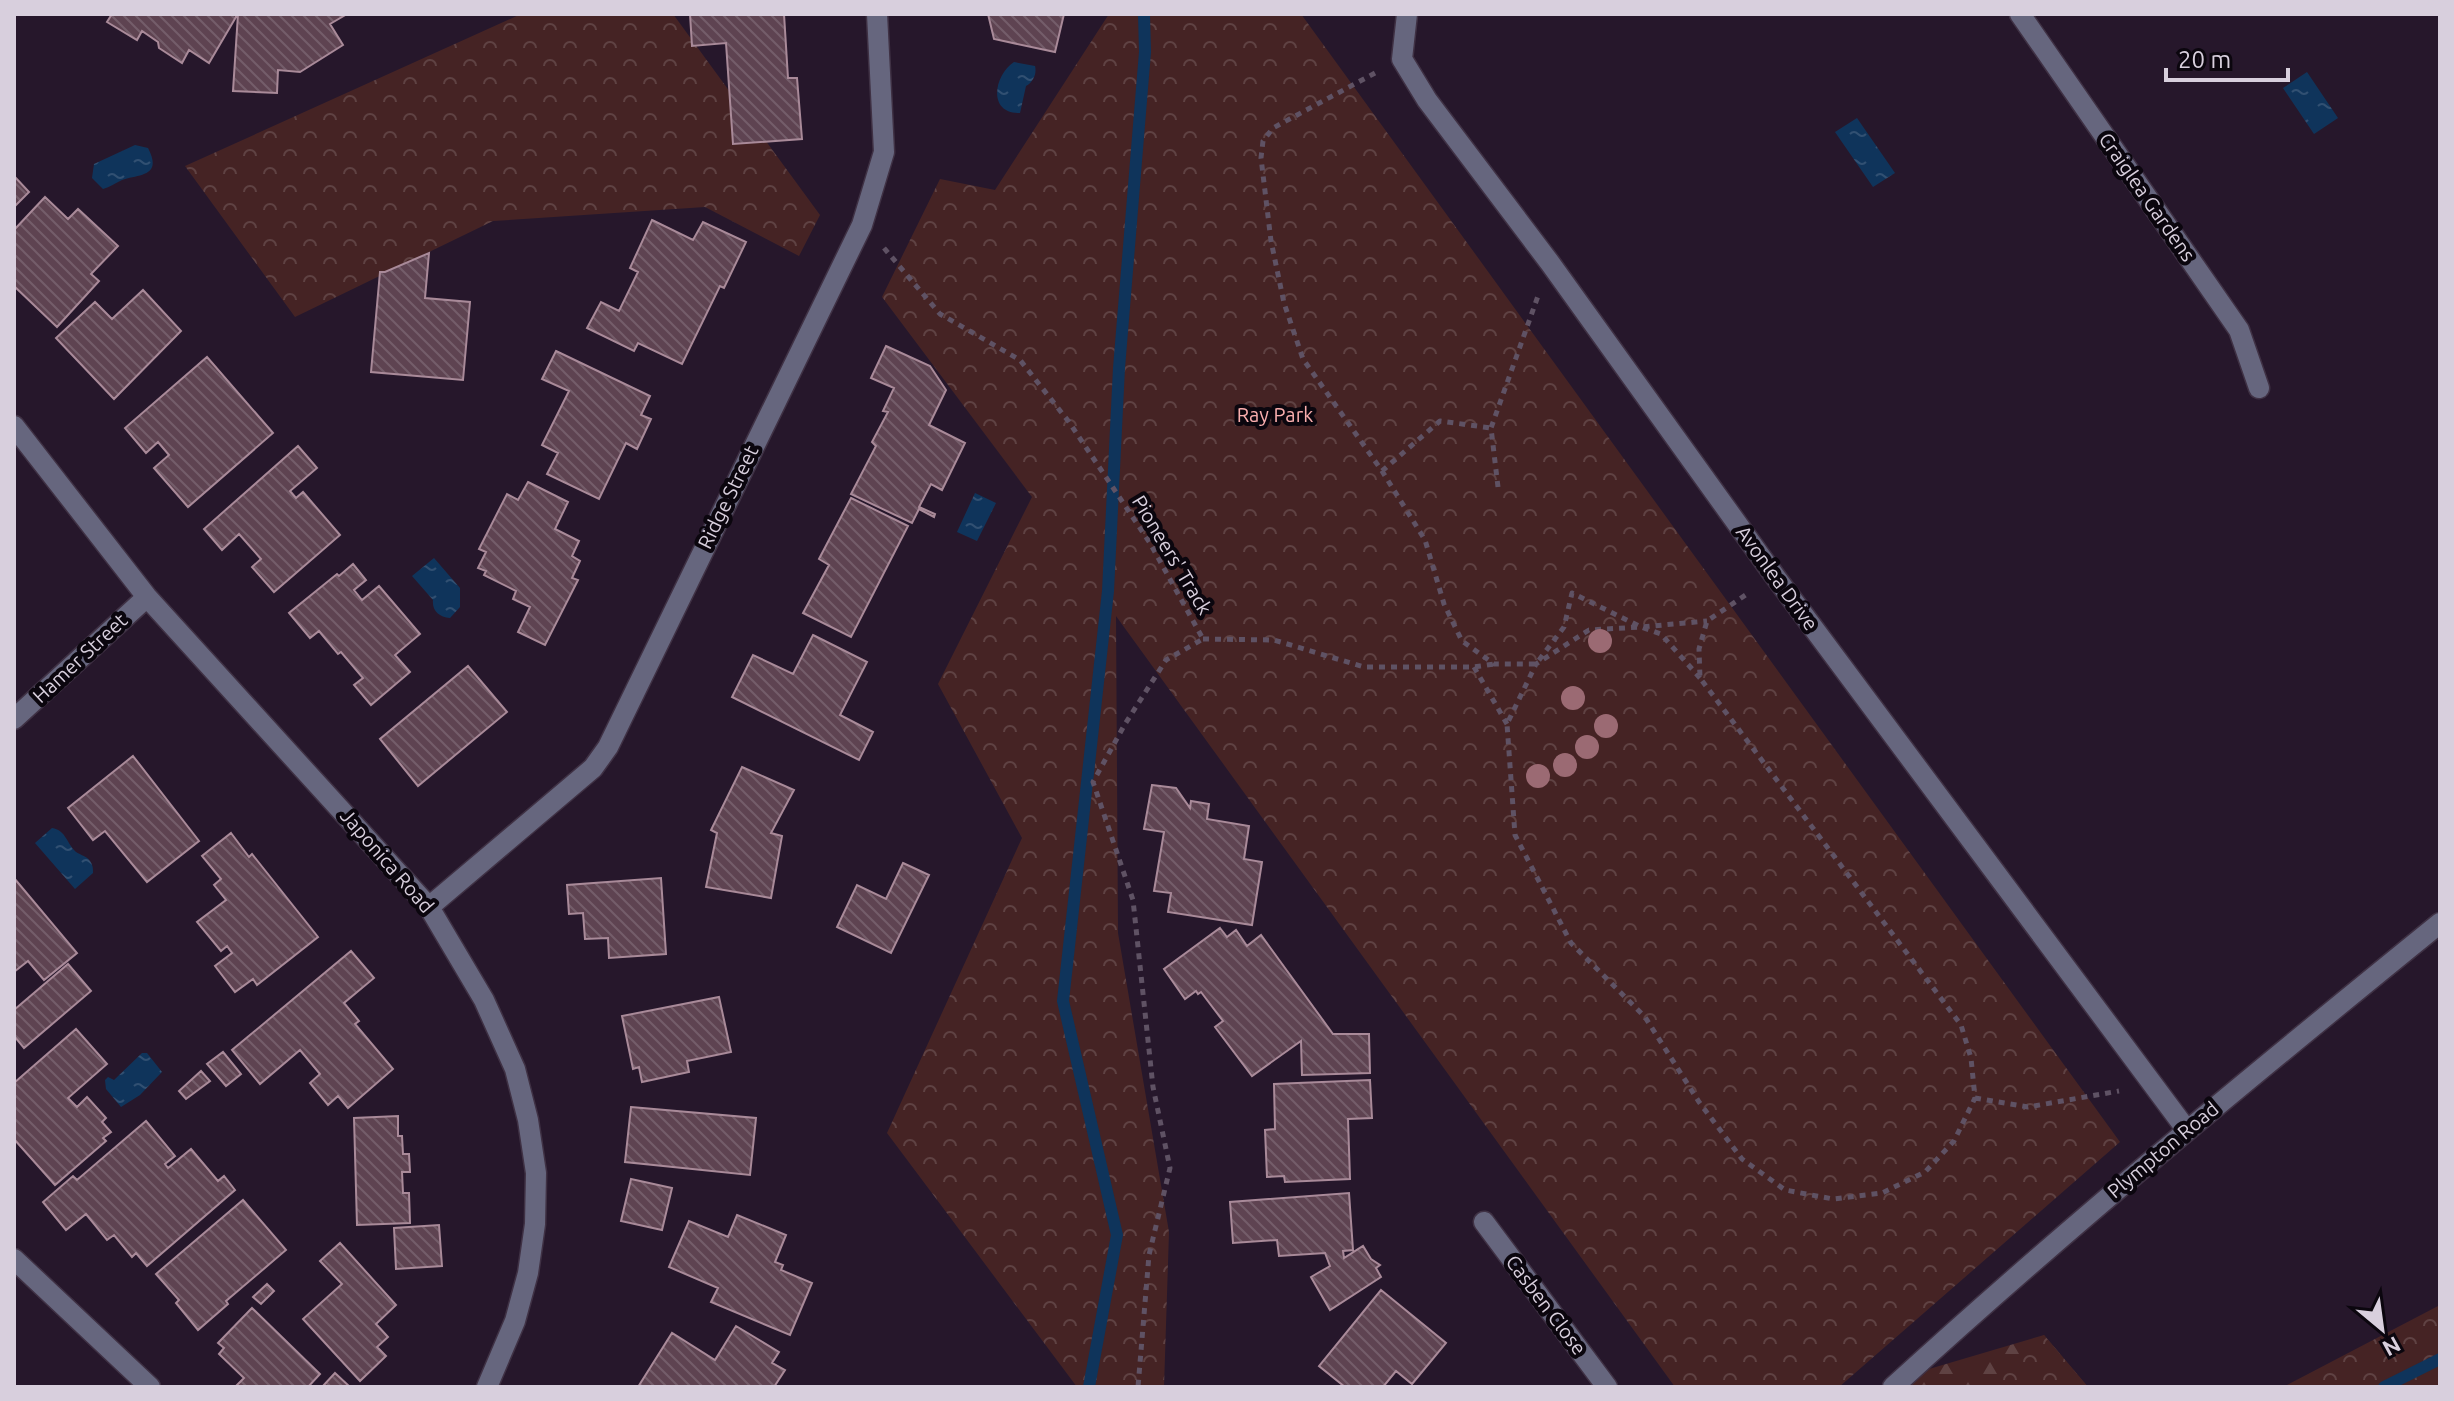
<svg xmlns="http://www.w3.org/2000/svg" width="2454" height="1401" font-family="Ubuntu,sans-serif">
<defs>
<pattern id="forest-firs" width="22" height="20" patternUnits="userSpaceOnUse" patternTransform="scale(2)"><rect width="22" height="20" fill="#452324"/><path d="M5 1l3.5 6h-7zM16 11l3.5 6h-7z" fill="#5f4243"/></pattern>
<pattern id="park-crowns" width="20" height="18" patternUnits="userSpaceOnUse" patternTransform="scale(2)"><rect width="20" height="18" fill="#452324"/><path d="M2 6a3 3 0 1 1 6 0M12 15a3 3 0 1 1 6 0" fill="none" stroke="#5f4243"/></pattern>
<pattern id="water-ripples" width="26" height="14" patternUnits="userSpaceOnUse" patternTransform="scale(2)"><rect width="26" height="14" fill="#0f345b"/><path d="M2 4q2-2 4 0t4 0M15 11q2-2 4 0t4 0" fill="none" stroke="#315072"/></pattern>
<pattern id="building-back-hatch" width="6" height="6" patternUnits="userSpaceOnUse" patternTransform="scale(2)"><rect width="6" height="6" fill="#5e4351"/><path d="M-1 5l2 2M0 0l6 6M5-1l2 2" fill="none" stroke="#745d6a"/></pattern>
</defs>
<rect width="100%" height="100%" fill="#26172b"/>
<path fill="url(#forest-firs)" d="M2044 1335 2088 1387H1884L1902 1377Z"/>
<path fill="url(#park-crowns)" d="M521 14H673L820 215 799 256 705 207 493 221 295 317 185 166Z
M1109 14H1301L2120 1142 1839 1387H1675L1116 616 1118 933 1169 1232 1164 1387H1077L887 1133 1022 838 938 684 1032 497 882 297 940 179 995 190Z
M2440 1305V1387H2283Z
M2044 1335 2088 1387H1984Z"/>
<path fill="url(#water-ripples)" d="M1014 62 1035 66C1037 74 1033 82 1026 86L1020 113C987 114 994 75 1014 62Z
M2307 72 2338 118 2314 134 2283 88Z
M1857 118 1895 173 1873 187 1835 132Z
M135 145 148 148C163 177 139 174 122 180 115 183 110 187 103 189L92 178 94 164Z
M975 493 996 503 977 541 957 532Z
M434 558 460 588V607L450 618C439 617 432 611 433 600L412 576Z
M52 828C65 830 66 841 74 850 78 855 86 855 90 861 93 865 93 869 93 873L75 889 35 843Z
M142 1053H147L162 1072 140 1095 121 1107 106 1089 105 1080 108 1077 114 1080Z"/>
<g fill="none" stroke-linecap="round" stroke-linejoin="round">
<path stroke="#0f345b" stroke-width="12" d="M1089 1387 1117 1235 1063 1001 1108 591 1119 368 1145 52 1144 14
M2384 1387 2440 1359"/>
</g>
<path fill="url(#building-back-hatch)" stroke="#a98a99" stroke-width="2" d="M112 14H236V17L209 63 189 50 182 63 159 48 158 42 142 31 137 40 107 22Z
M238 14H347L330 24 343 45 300 72 278 70 277 93 233 91Z
M690 14H784L788 78H797L802 139 733 144 726 43 692 46Z
M988 14H1064L1055 52 994 39Z
M14 176 29 192 14 207Z
M45 197 68 219 78 209 118 246 91 274 99 281 57 327 14 286V230Z
M652 220 693 240 703 222 746 242 724 288 720 286 682 364 638 343 634 351 587 328 601 302 619 311 638 272 630 268Z
M429 253 425 298 470 302 463 380 371 372 380 272H385Z
M143 290 181 331 114 399 56 338 95 302 112 319Z
M886 346 930 366 946 390 929 425 965 443 942 490 931 484 919 507 935 514 934 517 919 509 912 523 851 494 876 446 872 442 888 412 883 411 894 388 871 378Z
M556 351 650 396 641 415 651 419 637 449 626 443 599 499 547 474 558 453 542 445 569 391 542 379Z
M207 357 273 433 188 507 154 468 169 455 158 442 146 453 125 428Z
M298 446 317 468 290 491 296 498 303 492 340 535 274 592 252 567 261 559 239 534 222 550 204 529Z
M528 482 568 502 555 529 579 541 572 556 580 561 572 578 578 580 545 645 518 632 530 607 513 599 516 591 484 575 486 571 478 568 486 552 479 549 507 494 518 500Z
M851 498 908 526 851 637 803 613 829 565 819 559Z
M353 564 366 580 354 590 362 600 379 586 420 634 395 655 410 672 371 705 354 685 363 678 341 652 338 654 319 631 310 638 289 613 337 574 339 576Z
M813 635 867 662 840 715 873 732 859 760 732 697 753 655 793 674Z
M468 666 507 712 418 786 380 739Z
M133 756 199 841 147 882 105 831 93 840 68 808Z
M742 767 794 790 771 833 782 836 771 898 706 887 717 833 711 830Z
M1152 785 1176 788 1190 808 1191 801 1209 804 1207 819 1249 826 1244 859 1262 862 1252 925 1168 912 1171 893 1154 891 1164 832 1144 829Z
M231 833 249 857 252 854 318 937 257 985 253 979 235 992 215 966 232 953 227 946 221 951 197 922 226 900 214 885 221 879 202 856Z
M903 863 929 875 891 953 837 927 857 885 886 899Z
M14 878 77 953 44 980 28 961 14 972Z
M661 878 666 954 609 958 608 938 585 939 583 913 569 914 567 885Z
M1220 928 1227 937 1236 930 1247 946 1261 935 1333 1034H1369L1370 1073 1302 1075 1301 1041 1252 1076 1215 1027 1223 1021 1201 992 1198 994 1196 991 1185 999 1164 969Z
M351 951 374 978 344 1003 359 1021 355 1024 393 1069 348 1108 338 1096 328 1105 310 1083 320 1074 300 1050 260 1084 232 1050Z
M68 964 91 991 24 1048 14 1036V1010Z
M719 997 731 1052 687 1061 689 1072 642 1082 639 1067 633 1069 622 1016Z
M76 1029 107 1064 68 1098 77 1107 87 1097 106 1118 102 1122 111 1132 103 1138 106 1141 55 1185 14 1139V1083Z
M223 1052 241 1074 226 1086 207 1064Z
M201 1071 210 1081 186 1099 179 1091Z
M1370 1080 1372 1118 1348 1119 1350 1179 1285 1182 1284 1176 1267 1177 1265 1130 1275 1129 1274 1084Z
M631 1107 756 1118 750 1175 625 1162Z
M398 1116V1136H402L403 1154H409L410 1172H402L403 1193H409L410 1223 357 1225 354 1118Z
M146 1121 175 1156 165 1164 168 1168 191 1149 218 1181 224 1176 235 1190 147 1266 136 1253 132 1257 114 1235 107 1240 86 1214 66 1230 43 1202 73 1176 77 1180Z
M631 1179 672 1188 662 1230 621 1221Z
M1349 1193 1353 1250 1343 1251 1344 1258 1363 1246 1371 1259 1380 1265 1376 1268 1381 1277 1330 1310 1311 1277 1330 1266 1325 1253 1279 1256 1277 1240 1233 1243 1230 1202Z
M243 1200 286 1250 226 1301 228 1304 198 1330 176 1303 179 1300 156 1274Z
M737 1215 786 1235 775 1262 783 1265 781 1270 812 1283 790 1335 711 1302 718 1288 669 1267 689 1221 728 1237Z
M439 1225 442 1266 396 1269 394 1228Z
M340 1243 396 1305 376 1324 388 1337 377 1347 386 1356 360 1381 303 1319 342 1284 320 1261Z
M267 1284 274 1291 261 1304 253 1297Z
M1381 1290 1446 1343 1412 1384 1396 1371 1383 1387H1345L1319 1366Z
M252 1308 320 1374 308 1387H235L244 1378 219 1354 224 1348 218 1343Z
M736 1326 779 1352 772 1363 785 1370 774 1387H638L672 1333 715 1360Z
M335 1373 350 1387H322Z"/>
<g fill="none" stroke-linecap="round" stroke-linejoin="round">
<g stroke="#3f3144" stroke-width="23">
<path id="minor" d="M1407 14 1402 59 1427 100 1550 263 1774 575 2186 1129
M2020 14 2239 330 2259 388
M14 426 147 597 429 907 484 1000 515 1069 528 1120 536 1173 535 1224 528 1273 515 1321 487 1387
M14 719 147 597
M429 907 593 768 608 747 862 225 884 152 877 14
M1484 1222 1607 1387
M14 1259 150 1387
M1893 1387C2070 1225 2254 1074 2440 923"/>
</g>
<path stroke="#5f5264" stroke-width="5" stroke-dasharray="6 6" stroke-linecap="butt" d="M1375 73 1273 128 1263 141 1261 158 1271 241 1284 303 1303 359 1382 471 1425 540 1444 604 1462 641 1494 664H1536L1564 627 1572 593 1641 627 1707 621
M884 248 940 314 1020 360 1069 422 1150 543 1203 639 1166 660 1125 724 1093 782 1133 900 1153 1087 1170 1168 1149 1255 1138 1387
M1382 471 1440 421 1491 428
M1498 487 1491 428 1538 296
M1203 639 1274 640 1364 667H1474L1494 664
M1474 667 1507 724
M1700 678 1661 634 1641 627 1589 630 1536 664 1507 724 1515 835 1571 943 1645 1017 1699 1102 1742 1159 1785 1190 1833 1199 1882 1193 1925 1172 1954 1141 1975 1098 1971 1058 1961 1025 1700 678 1699 649 1707 621 1750 592
M1975 1098 2028 1107 2119 1091"/>
<use href="#minor" stroke="#66667e" stroke-width="20"/>
</g>
<g fill="#9b6a73">
<circle cx="1600" cy="641" r="12"/>
<circle cx="1573" cy="698" r="12"/>
<circle cx="1606" cy="726" r="12"/>
<circle cx="1587" cy="747" r="12"/>
<circle cx="1565" cy="765" r="12"/>
<circle cx="1538" cy="776" r="12"/>
</g>
<g text-anchor="middle" stroke-width="8" stroke-linejoin="round" paint-order="stroke">
<g font-size="20" fill="#d8cfdd" stroke="#0b060e">
<text transform="translate(2147 197) rotate(55)" y="7">Craiglea Gardens</text>
<text transform="translate(728 497) rotate(-64)" y="7">Ridge Street</text>
<text transform="translate(1172 555) rotate(59)" y="7">Pioneers' Track</text>
<text transform="translate(1777 578) rotate(54)" y="7">Avonlea Drive</text>
<text transform="translate(80 658) rotate(-43)" y="7">Hamer Street</text>
<text transform="translate(387 861) rotate(49)" y="7">Japonica Road</text>
<text transform="translate(2163 1150) rotate(-40)" y="7">Plympton Road</text>
<text transform="translate(1546 1305) rotate(53)" y="7">Casben Close</text>
</g>
<g font-size="20" fill="#faaeae" stroke="#0b060e">
<text x="1275" y="422">Ray Park</text>
</g>
</g>
<rect width="2454" height="1401" fill="none" stroke="#d8cfdd" stroke-width="32"/>
<g transform="translate(2382 1329) rotate(151)" stroke="#0b060e" stroke-width="6" paint-order="stroke">
<path d="M0-6L14 30L0 20L-14 30Z" fill="#d8cfdd"/>
<text y="-12" font-size="22" font-weight="bold" text-anchor="middle" fill="#d8cfdd">N</text>
</g>
<path d="M2166 68v12h122v-12" fill="none" stroke="#d8cfdd" stroke-width="4"/>
<text x="2178" y="68" font-size="24" fill="#d8cfdd" stroke="#0b060e" stroke-width="6" paint-order="stroke">20 m</text>
</svg>
